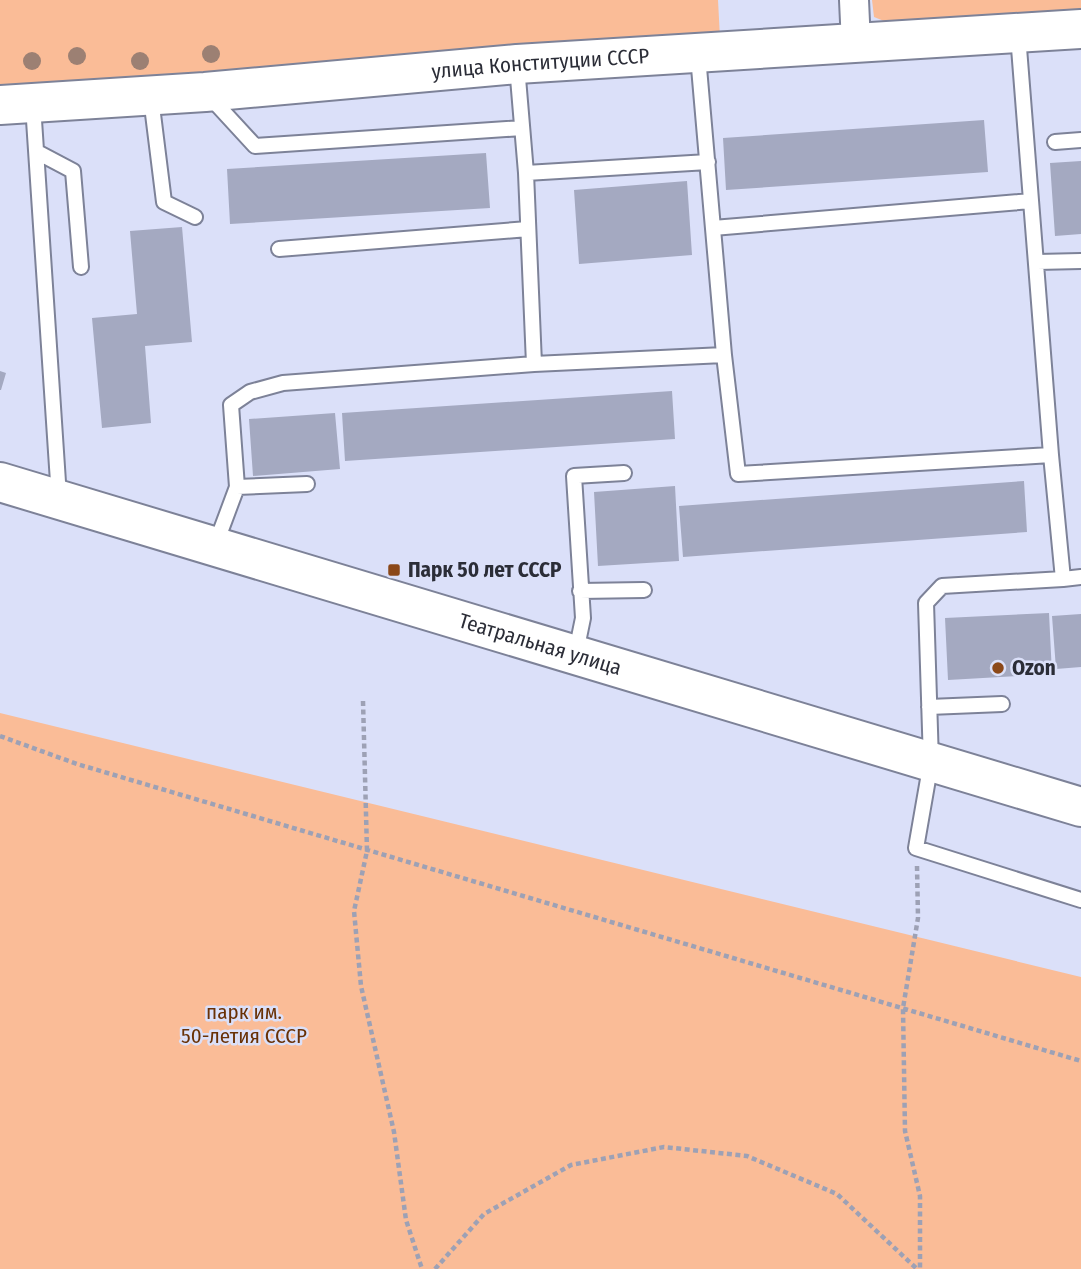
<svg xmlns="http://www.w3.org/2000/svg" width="1081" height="1269" font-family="'Fira Sans Condensed',sans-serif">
<rect width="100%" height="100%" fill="#dbe0f9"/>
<path fill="#fabc97" d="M0 0H718L720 38 0 85Z
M872 0H1081V11L894 25 874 17Z
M0 713 1081 977V1269H0Z"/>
<path fill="#a4a9c1" d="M984 120 988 172 726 190 723 138Z
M486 153 490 208 230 224 227 169Z
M1081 161V234L1055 236 1050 163Z
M687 181 692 255 579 264 574 190Z
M182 227 192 342 145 346 151 423 102 428 92 318 137 314 130 231Z
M0 371 6 373 1 390H0Z
M672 391 675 439 345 461 342 413Z
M335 413 340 469 253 476 249 419Z
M1024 481 1027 532 683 557 679 506Z
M675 486 679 561 598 566 594 492Z
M1049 613 1052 674 948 680 945 618Z
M1081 614V667L1056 669 1052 616Z"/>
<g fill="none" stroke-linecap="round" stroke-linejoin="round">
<g stroke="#7d8298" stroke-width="18">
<path id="lane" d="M1018 35 1051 455 1063 579 1081 577
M698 56 724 355 738 474 1051 455
M209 96 255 146 522 128
M151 98 164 202 195 217
M33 105 59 497
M1055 142 1081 140
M37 152 73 171 81 267
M526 173 708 162
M713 228 1031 201
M279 249 528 229
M1037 262 1081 261
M534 364 724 355
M237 487 307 484
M215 546 237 487 231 405 250 392 283 383 534 364 526 173 517 66
M1063 579 942 586 926 603 931 762 916 848 1081 900
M580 591 644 590
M576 652 583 618 574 476 624 473
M929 707 1002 704"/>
</g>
<g stroke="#7d8298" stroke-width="32">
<path id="street" d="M854 0 856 44"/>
</g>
<g stroke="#7d8298" stroke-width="42">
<g id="secondary">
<path id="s1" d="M0 105 205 92 517 64 1081 29"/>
</g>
</g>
<g stroke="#7d8298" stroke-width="42">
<g id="primary">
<path id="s2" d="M0 482 1081 807"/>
</g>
</g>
<path stroke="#9da1b5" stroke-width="4.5" stroke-dasharray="5 3.5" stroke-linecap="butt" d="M363 701 367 851 354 911 361 986 394 1132 406 1220 422 1269
M0 736 77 764 1081 1061
M917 866 918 918 903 1008 905 1131 920 1196V1269
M435 1269 484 1214 571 1165 664 1147 747 1156 837 1194 917 1269"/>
<use href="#lane" stroke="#fff" stroke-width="14"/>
<use href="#street" stroke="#fff" stroke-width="28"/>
<use href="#secondary" stroke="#fff" stroke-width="38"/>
<use href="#primary" stroke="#fff" stroke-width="38"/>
</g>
<g fill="#9c8073">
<circle cx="211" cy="54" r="9"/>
<circle cx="77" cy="56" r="9"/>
<circle cx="32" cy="61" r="9"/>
<circle cx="140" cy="61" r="9"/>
</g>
<g fill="#8b4819" stroke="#dbe0f9" stroke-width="2.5">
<rect x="387" y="563" width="14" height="14" rx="3.5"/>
<circle cx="998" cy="668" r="7"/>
</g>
<g text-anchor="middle" stroke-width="5" stroke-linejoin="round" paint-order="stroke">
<g font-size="21" fill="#2b2d37" stroke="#dbe0f9">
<text dy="7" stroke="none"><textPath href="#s1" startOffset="542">улица Конституции СССР</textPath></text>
<text dy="7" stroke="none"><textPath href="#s2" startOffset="564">Театральная улица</textPath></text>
</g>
<g font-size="21" font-weight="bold" fill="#2b2d37" stroke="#dbe0f9" text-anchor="start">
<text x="408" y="577">Парк 50 лет СССР</text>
<text x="1012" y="675">Ozon</text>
</g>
<g font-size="21" fill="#693106" stroke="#dbe0f9">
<text x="244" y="1019">парк им.<tspan x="244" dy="24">50-летия СССР</tspan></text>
</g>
</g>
</svg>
